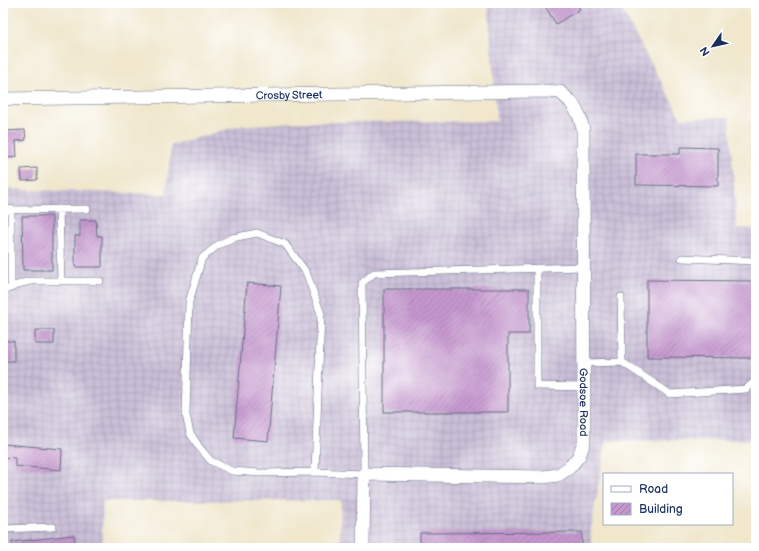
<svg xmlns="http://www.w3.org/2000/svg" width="759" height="551" font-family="'Balsamiq Sans',sans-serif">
<defs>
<pattern id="industrial-grid" width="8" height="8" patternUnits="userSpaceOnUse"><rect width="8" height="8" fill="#cabfd7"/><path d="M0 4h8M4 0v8" fill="none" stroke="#ada4bb"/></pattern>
<pattern id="building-hatch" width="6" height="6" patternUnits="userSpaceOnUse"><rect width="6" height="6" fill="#c697cf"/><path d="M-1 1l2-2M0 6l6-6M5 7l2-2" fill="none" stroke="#a07cab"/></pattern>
</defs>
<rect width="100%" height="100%" fill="#fff"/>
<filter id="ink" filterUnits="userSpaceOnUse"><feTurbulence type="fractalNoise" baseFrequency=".025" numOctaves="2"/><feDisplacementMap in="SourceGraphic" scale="8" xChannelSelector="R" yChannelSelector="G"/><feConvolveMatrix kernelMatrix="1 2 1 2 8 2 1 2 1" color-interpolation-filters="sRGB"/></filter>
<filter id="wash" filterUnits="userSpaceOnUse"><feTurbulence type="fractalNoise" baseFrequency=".012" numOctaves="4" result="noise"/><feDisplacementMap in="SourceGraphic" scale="16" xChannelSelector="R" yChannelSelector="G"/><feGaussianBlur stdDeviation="0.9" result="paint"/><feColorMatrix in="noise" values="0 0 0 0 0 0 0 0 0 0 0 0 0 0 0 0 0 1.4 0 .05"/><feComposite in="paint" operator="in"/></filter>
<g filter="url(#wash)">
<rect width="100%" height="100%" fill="#f0e7cd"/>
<path fill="url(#industrial-grid)" d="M488 3H618L681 118 729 117 737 228 756 229V440L606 441 591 529V548H340L341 500 103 501 102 548H3V189L166 194 171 145 238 126 295 122 497 121Z"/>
<g id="blocks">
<path fill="url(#building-hatch)" d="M543 3H576L580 9 556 24Z
M25 130 26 140 16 141 17 157 6 158 7 167H3V131Z
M680 147 718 148V186L636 185V154H680Z
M37 168V180L22 181 21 169Z
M22 216H52V270H23Z
M80 220H96L97 236H102V267H75V236H80Z
M647 280 755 281 754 358 647 357Z
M247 283 281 286 268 441 234 438Z
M384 289H529V334H508V412H384Z
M35 330H54V344H35Z
M3 341H14V361H3Z
M3 444 62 449 61 470 15 466V458L3 457Z
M582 532V548H420V533Z
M74 535 76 548H13L12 542Z"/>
</g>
</g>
<g filter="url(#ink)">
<use href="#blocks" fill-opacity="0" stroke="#666f85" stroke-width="1"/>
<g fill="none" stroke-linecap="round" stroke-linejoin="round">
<g stroke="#666f85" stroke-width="8">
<path id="service" d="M11 209V288
M59 209 61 280
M3 210 87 209
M682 258 756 261
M537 268V386L584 387
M3 291 22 283 31 281H100
M622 362 670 394 746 389 756 380
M584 363 622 362 621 297
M315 472 321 314 306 272 285 244 257 233 232 238 218 245 202 258 189 302 186 415 190 433 199 447 211 461 232 471 260 473 315 472 364 474 362 283 374 273 583 267
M3 529 53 527"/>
</g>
<g stroke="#666f85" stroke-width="14">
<g id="minor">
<path id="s1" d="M3 99 543 91 560 92 571 102 579 115 583 129 584 442 579 456 570 467 558 475 543 477 364 474 363 548"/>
</g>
</g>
<use href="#service" stroke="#fff" stroke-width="7"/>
<use href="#minor" stroke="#fff" stroke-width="13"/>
</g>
</g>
<g text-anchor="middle" stroke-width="3.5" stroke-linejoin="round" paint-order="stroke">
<g font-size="11" fill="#1b2f5e" stroke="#fff">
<text dy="4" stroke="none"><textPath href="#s1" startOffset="286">Crosby Street</textPath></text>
<text dy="4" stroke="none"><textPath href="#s1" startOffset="875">Godsoe Road</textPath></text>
</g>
</g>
<rect width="759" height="551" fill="none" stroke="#fff" stroke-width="16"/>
<rect x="603" y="473" width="130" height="52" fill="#ffffff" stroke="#a4acbf"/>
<rect x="611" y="486" width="20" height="6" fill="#ffffff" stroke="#a4acbf"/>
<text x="639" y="493" font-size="12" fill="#1b2f5e">Road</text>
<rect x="611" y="503" width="20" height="12" fill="url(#building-hatch)" stroke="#a4acbf"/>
<text x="639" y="513" font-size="12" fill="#1b2f5e">Building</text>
<g transform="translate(713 46) rotate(236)" stroke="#ffffff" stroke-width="3" paint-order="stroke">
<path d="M0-3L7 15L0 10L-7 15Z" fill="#1b2f5e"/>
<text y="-6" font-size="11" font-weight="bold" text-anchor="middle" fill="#1b2f5e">N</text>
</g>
</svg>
